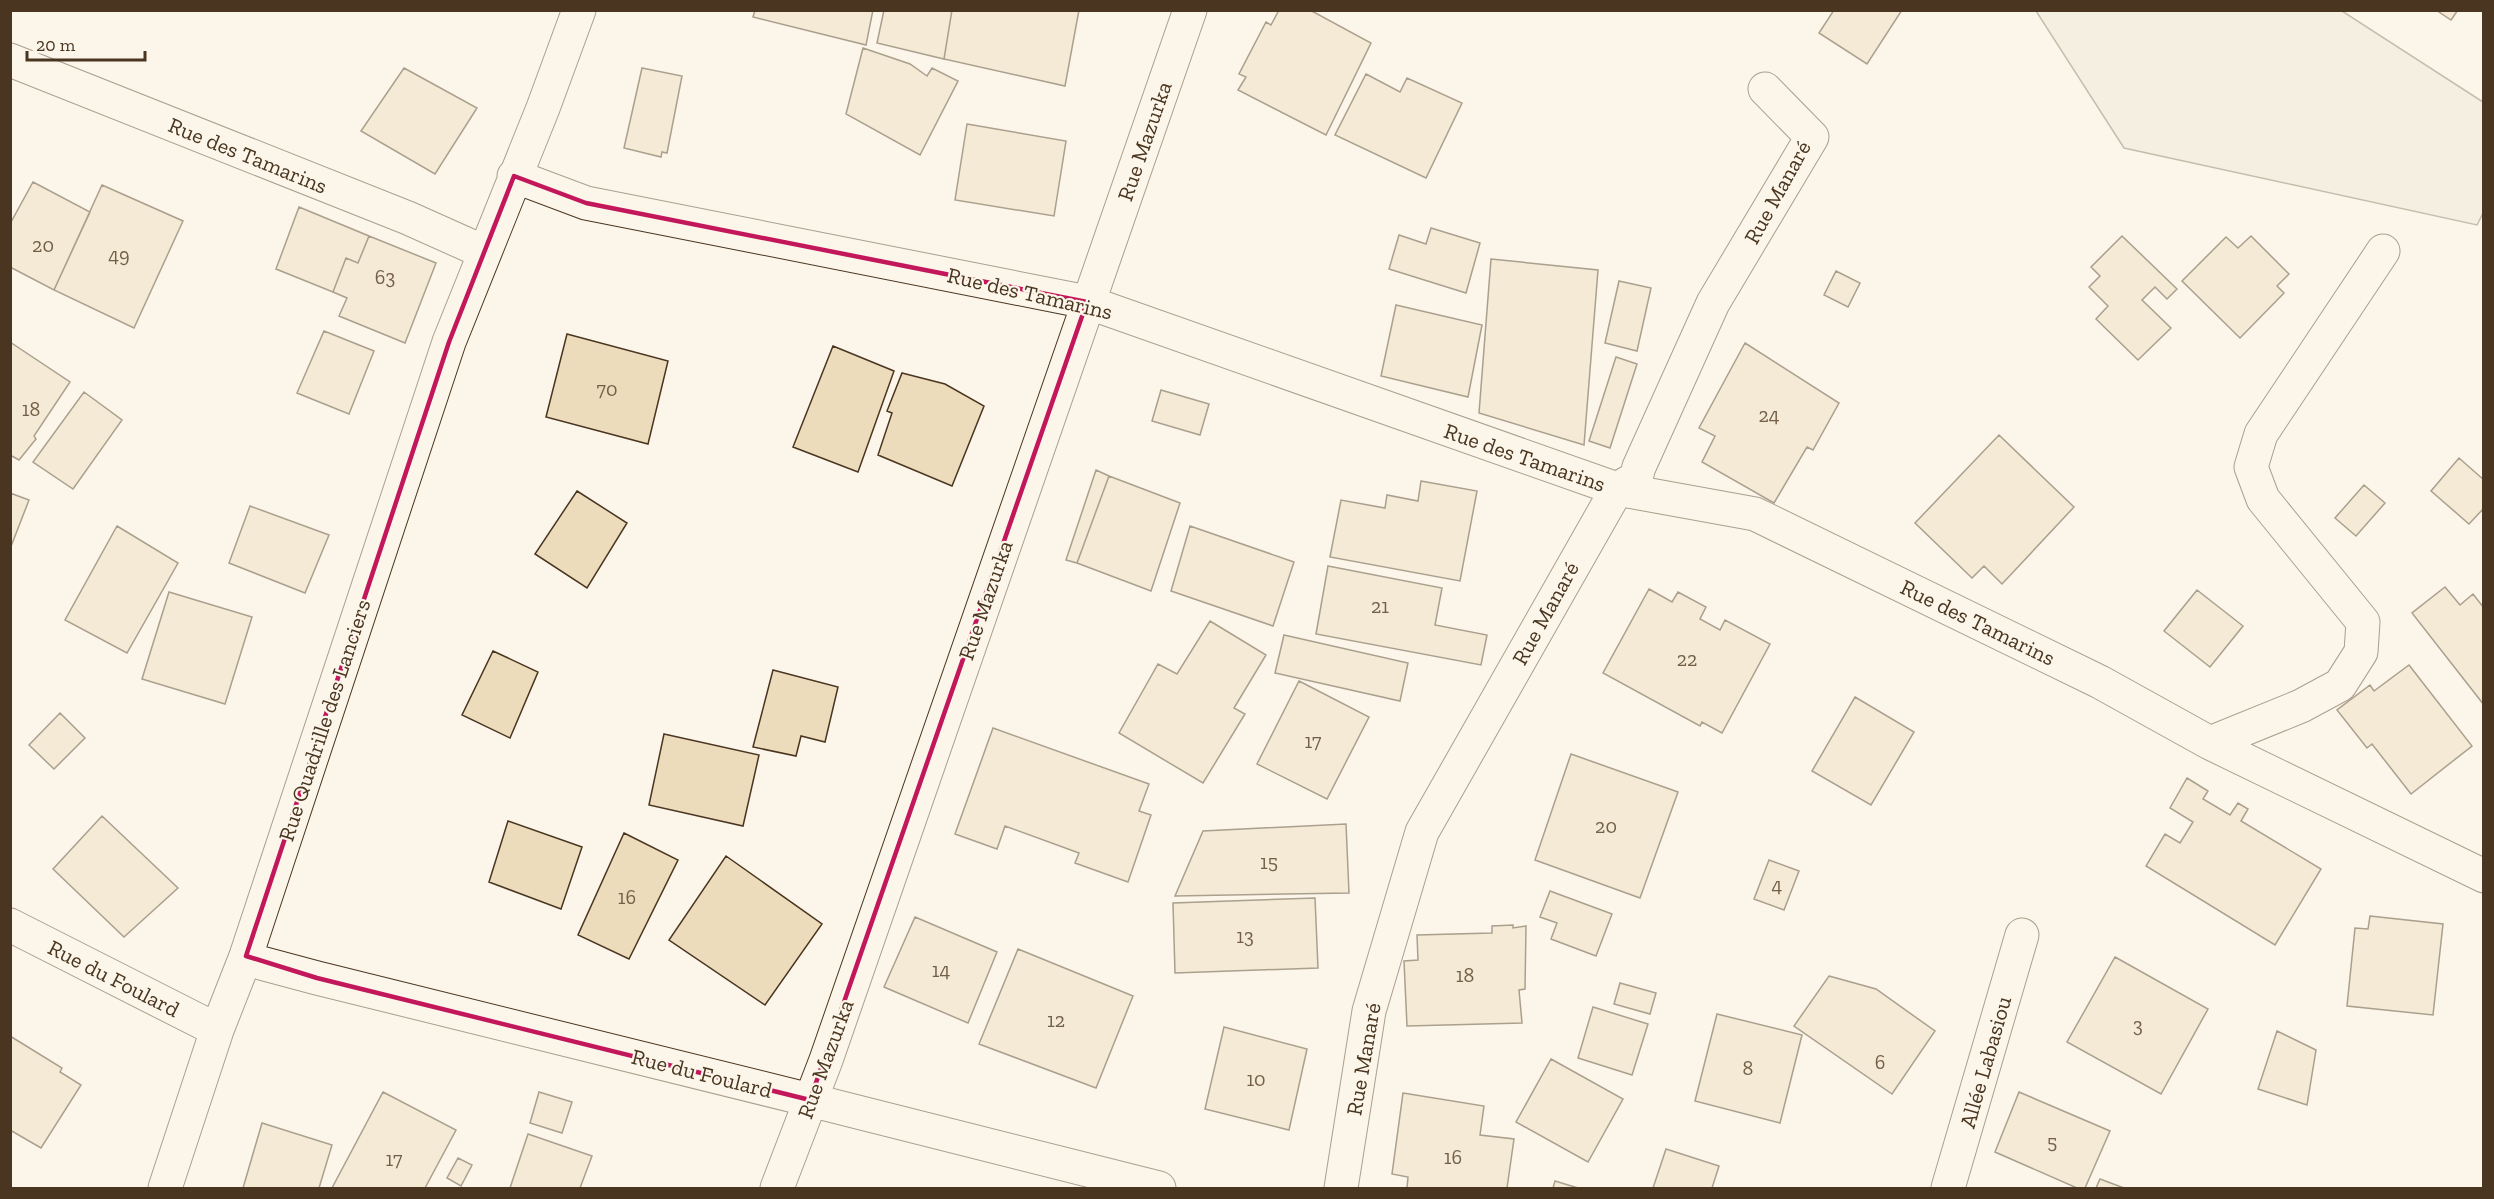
<svg xmlns="http://www.w3.org/2000/svg" width="2494" height="1199" font-family="'Zilla Slab',serif">
<rect width="100%" height="100%" fill="#fbf6e9"/>
<path fill="#ede6d9" stroke="#887966" stroke-width="1.5" d="M2036 11H2342L2483 102V213L2477 225 2124 148Z"/>
<path fill="#ecdcbc" stroke="#4a3520" stroke-width="1.5" d="M755 10H873L866 45 753 17Z
M884 10H952L944 59 877 43Z
M952 10H1079L1065 86 944 59Z
M1279 10H1310L1371 43 1326 135 1238 90 1246 77 1239 74 1266 22 1271 25Z
M1834 10H1902L1867 64 1819 33Z
M2436 10H2458L2451 20Z
M863 48 910 64 927 76 932 68 958 81 920 155 846 114Z
M404 68 477 108 435 174 361 131Z
M642 68 682 76 667 153 662 152 661 157 624 148Z
M1366 74 1400 92 1407 78 1462 103 1426 178 1335 135Z
M967 124 1066 141 1054 216 955 200Z
M33 182 90 212 54 290 10 267V224Z
M102 185 183 221 134 328 54 290Z
M299 207 369 236 358 263 346 258 333 292 276 269Z
M1431 228 1480 243 1466 293 1389 269 1399 235 1426 244Z
M369 236 436 263 405 343 339 316 347 298 333 292 346 258 358 263Z
M2122 236 2177 289 2167 299 2155 287 2142 300 2171 328 2138 360 2096 319 2108 306 2089 287 2100 276 2091 267Z
M2251 236 2289 274 2277 286 2284 293 2240 338 2182 281 2226 237 2238 248Z
M1491 259 1598 270 1584 445 1479 413Z
M1836 271 1860 283 1848 307 1824 295Z
M1619 281 1651 288 1637 351 1605 343Z
M1396 305 1482 325 1468 397 1381 376Z
M324 331 374 351 349 414 297 393Z
M567 334 668 361 648 444 546 417Z
M10 342 70 382 34 436 36 439 19 460 10 455Z
M1745 343 1839 403 1813 450 1807 447 1774 503 1702 462 1715 436 1699 428Z
M833 346 894 371 858 472 793 447Z
M1616 357 1637 364 1610 448 1589 441Z
M902 373 945 384 984 406 952 486 878 455 892 413 887 411Z
M1161 390 1209 404 1200 435 1152 421Z
M84 392 122 420 73 489 33 462Z
M1999 435 2074 507 2002 584 1984 566 1972 578 1915 523Z
M2459 458 2484 480V508L2469 524 2431 491Z
M1096 470 1109 476 1077 563 1066 560Z
M1109 476 1180 503 1151 591 1077 563Z
M1421 481 1477 491 1460 581 1330 557 1341 500 1385 508 1387 495 1418 501Z
M2364 485 2385 503 2356 536 2335 518Z
M577 491 627 523 587 588 535 554Z
M10 493 29 500 10 549Z
M250 506 329 535 305 593 229 563Z
M117 526 178 563 127 653 65 620Z
M1190 526 1294 562 1273 626 1171 591Z
M1328 566 1442 588 1435 625 1487 635 1481 665 1316 634Z
M2445 587 2460 605 2473 594 2484 608V705L2412 613Z
M1649 589 1672 602 1678 592 1706 607 1700 619 1720 630 1725 620 1770 644 1722 733 1702 722 1700 726 1603 673Z
M2197 590 2243 626 2210 667 2164 631Z
M169 592 252 617 225 704 142 679Z
M1210 621 1266 655 1234 708 1245 714 1203 783 1119 733 1158 664 1177 674Z
M1284 635 1408 663 1400 701 1275 673Z
M493 651 538 672 510 738 462 715Z
M2409 665 2472 746 2411 794 2372 744 2367 748 2337 710 2370 685 2374 691Z
M773 670 838 687 825 742 801 736 796 756 753 747Z
M1299 681 1369 717 1327 799 1257 764Z
M1855 697 1914 732 1871 805 1812 771Z
M60 713 85 738 54 769 29 745Z
M993 728 1149 784 1139 811 1151 815 1128 882 1075 863 1079 853 1005 826 997 849 955 834Z
M664 734 759 755 743 826 649 805Z
M1571 754 1678 792 1640 898 1535 860Z
M2187 778 2208 791 2203 799 2230 815 2238 803 2248 809 2241 821 2321 869 2275 945 2146 866 2165 834 2180 843 2193 822 2170 808Z
M102 816 178 888 124 937 53 869Z
M508 821 582 847 561 909 489 882Z
M1346 824 1349 893 1175 896 1203 831Z
M624 833 678 860 629 959 578 935Z
M726 856 822 924 765 1005 669 940Z
M1769 860 1799 871 1784 910 1754 899Z
M1550 891 1612 914 1596 956 1551 939 1557 923 1540 917Z
M1315 898 1318 968 1175 973 1173 903Z
M2370 916 2443 924 2433 1015 2347 1006 2355 928 2368 929Z
M915 917 997 952 968 1023 884 987Z
M1513 925V928L1526 926 1525 989 1519 990 1522 1023 1407 1026 1404 961 1418 960 1417 935 1492 933V926Z
M1018 949 1133 996 1096 1088 979 1044Z
M2115 957 2208 1009 2161 1094 2067 1042Z
M1829 976 1876 989 1935 1031 1892 1094 1794 1026Z
M1620 983 1656 993 1650 1014 1614 1004Z
M1593 1007 1648 1024 1632 1075 1578 1058Z
M1717 1014 1802 1035 1780 1123 1695 1101Z
M1224 1027 1307 1049 1289 1130 1205 1109Z
M2277 1031 2316 1050 2307 1105 2258 1089Z
M10 1036 62 1068 60 1072 81 1085 41 1148 10 1130Z
M1551 1059 1623 1099 1588 1162 1516 1122Z
M383 1092 456 1130 425 1188H332Z
M539 1092 572 1102 562 1133 530 1123Z
M2019 1092 2110 1131 2085 1188H2077L1995 1152Z
M1403 1093 1484 1106 1480 1135 1514 1139 1507 1188H1407L1408 1177 1392 1174Z
M262 1123 332 1145 319 1188H243Z
M528 1134 592 1156 580 1188H510Z
M1666 1149 1719 1166 1712 1188H1653Z
M458 1158 472 1165 461 1186 447 1178Z
M2100 1179 2124 1188H2096Z
M1555 1181 1578 1188H1553Z"/>
<g fill="none" stroke-linecap="round" stroke-linejoin="round">
<g stroke="#4a3520" stroke-width="35">
<path id="minor" d="M10 60 408 218 484 252
M514 176 586 203 1087 302 1617 489 1755 514 2100 682 2210 743 2484 876
M2210 743 2301 706 2340 685 2361 652 2363 622 2263 499 2251 467 2261 434 2383 251
M10 925 217 1030
M246 956 261 963 317 978 810 1100 1159 1188
M165 1188 217 1030 246 956 449 342 543 108 579 10
M777 1188 826 1060 1190 10
M1341 1188 1369 1011 1422 832 1617 489 1636 478 1639 467 1713 303 1812 137 1765 89
M1948 1188 2022 935"/>
</g>
<use href="#minor" stroke="#fbf6e9" stroke-width="33"/>
</g>
<path d="M0 0H2494V1199H0ZM514 176 586 203 1087 302 810 1100 317 978 246 956 449 342Z" fill="#fbf6e9" fill-opacity=".55" fill-rule="evenodd"/>
<path fill="none" stroke="#c2185b" stroke-width="4.5" stroke-linejoin="round" d="M514 176 586 203 1087 302 810 1100 317 978 246 956 449 342Z"/>
<g text-anchor="middle" stroke-width="4.5" stroke-linejoin="round" paint-order="stroke">
<g font-size="20" fill="#725f47">
<text x="43" y="252">20</text>
<text x="119" y="262">49</text>
<text x="385" y="284">63</text>
<text x="607" y="396">70</text>
<text x="31" y="416">18</text>
<text x="1769" y="422">24</text>
<text x="1380" y="613">21</text>
<text x="1687" y="666">22</text>
<text x="1313" y="748">17</text>
<text x="1606" y="833">20</text>
<text x="1269" y="869">15</text>
<text x="1777" y="892">4</text>
<text x="627" y="904">16</text>
<text x="1245" y="943">13</text>
<text x="941" y="977">14</text>
<text x="1465" y="982">18</text>
<text x="1056" y="1027">12</text>
<text x="2138" y="1032">3</text>
<text x="1880" y="1069">6</text>
<text x="1748" y="1075">8</text>
<text x="1256" y="1086">10</text>
<text x="2052" y="1149">5</text>
<text x="1453" y="1164">16</text>
<text x="394" y="1166">17</text>
</g>
<g font-size="22" fill="#4a3520" stroke="#fbf6e9">
<text transform="translate(1144 141) rotate(-71)" y="8">Rue Mazurka</text>
<text transform="translate(248 155) rotate(22)" y="8">Rue des Tamarins</text>
<text transform="translate(1777 192) rotate(-61)" y="8">Rue Manaré</text>
<text transform="translate(1030 293) rotate(13)" y="8">Rue des Tamarins</text>
<text transform="translate(1525 457) rotate(19)" y="8">Rue des Tamarins</text>
<text transform="translate(985 600) rotate(-71)" y="8">Rue Mazurka</text>
<text transform="translate(1545 613) rotate(-61)" y="8">Rue Manaré</text>
<text transform="translate(1978 622) rotate(26)" y="8">Rue des Tamarins</text>
<text transform="translate(324 720) rotate(-72)" y="8">Rue Quadrille des Lanciers</text>
<text transform="translate(114 978) rotate(27)" y="8">Rue du Foulard</text>
<text transform="translate(825 1059) rotate(-70)" y="8">Rue Mazurka</text>
<text transform="translate(1363 1059) rotate(-80)" y="8">Rue Manaré</text>
<text transform="translate(1985 1062) rotate(-74)" y="8">Allée Labasiou</text>
<text transform="translate(702 1073) rotate(14)" y="8">Rue du Foulard</text>
</g>
</g>
<rect width="2494" height="1199" fill="none" stroke="#4a3520" stroke-width="24"/>
<path d="M27 51v9h118v-9" fill="none" stroke="#4a3520" stroke-width="3"/>
<text x="36" y="51" font-size="18" fill="#4a3520" stroke="#fbf6e9" stroke-width="4.5" paint-order="stroke">20 m</text>
</svg>
